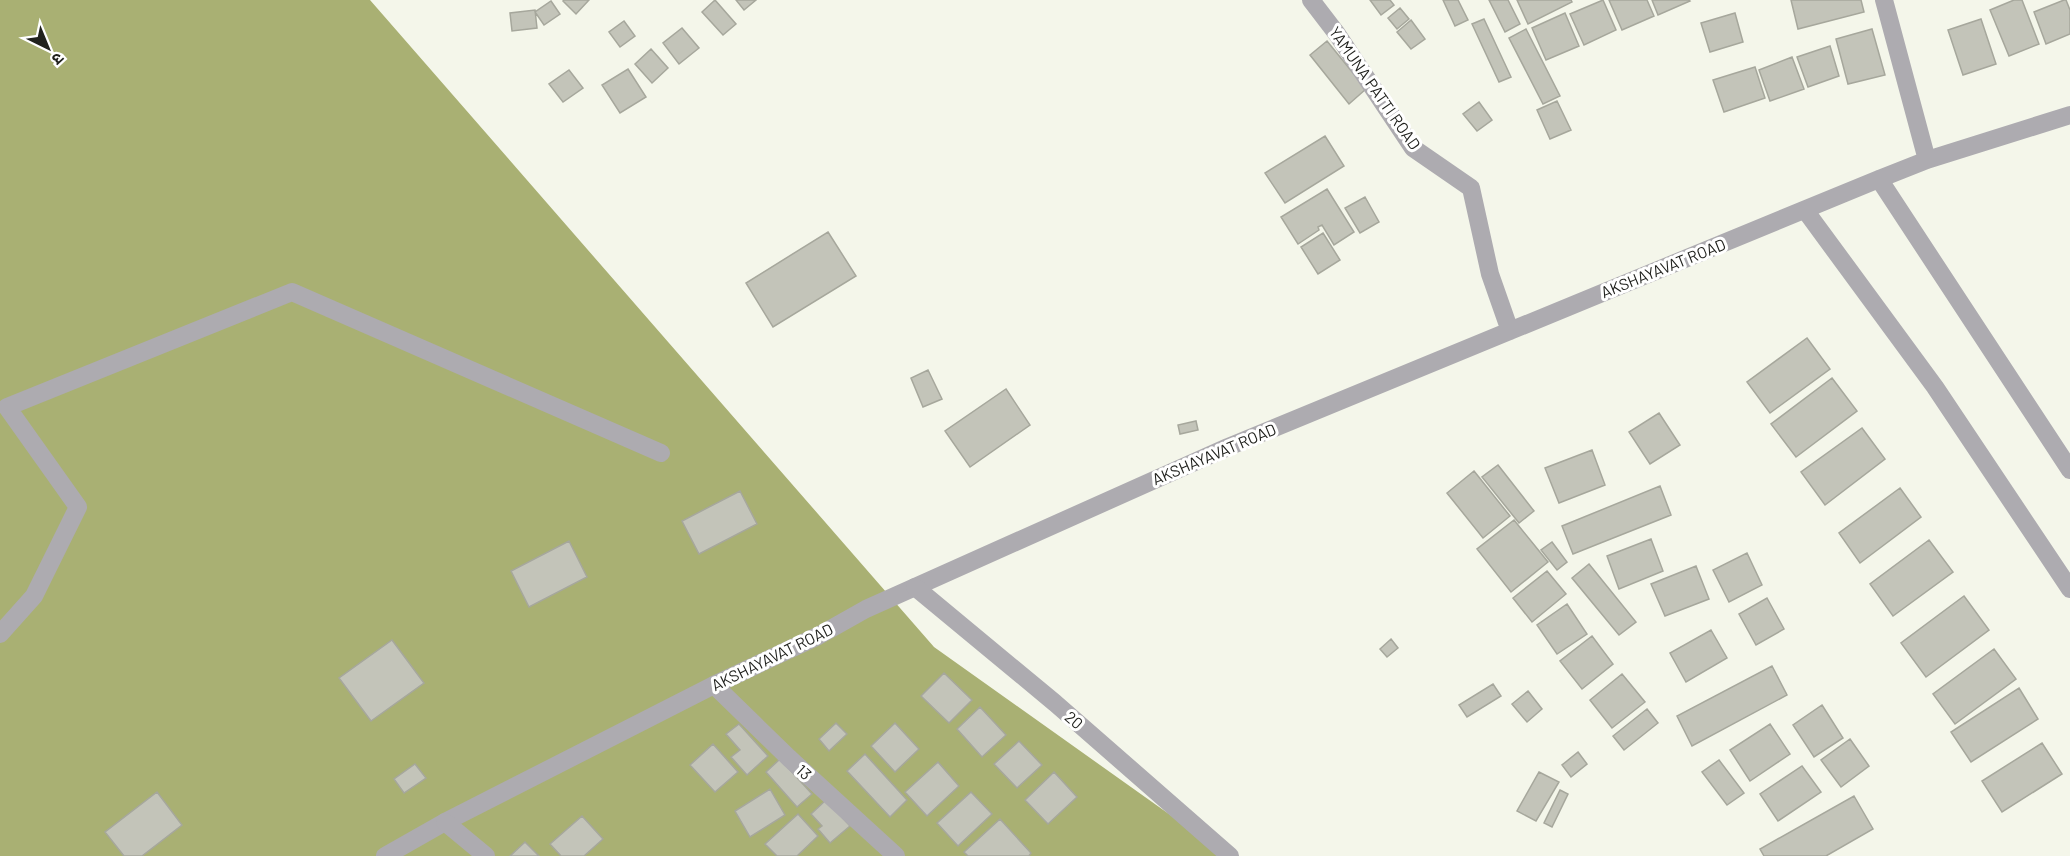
<svg xmlns="http://www.w3.org/2000/svg" width="2070" height="856" font-family="Barlow,'Noto Sans Devanagari',sans-serif">
<rect width="100%" height="100%" fill="#f4f6ea"/>
<path fill="#a9b073" d="M0 0H370L934 647 1228 856H0Z"/>
<path fill="#c3c4b9" stroke="#a6a79c" stroke-width="1.5" d="M564 0H589L576 14 563 1Z
M715 0 736 24 723 35 702 12Z
M736 0H756L744 10Z
M1370 0H1390L1394 5 1381 15Z
M1443 0H1458L1468 20 1455 26Z
M1489 0H1508L1520 24 1505 32Z
M1517 0H1571L1572 2 1528 24Z
M1603 0 1616 30 1584 45 1570 14Z
M1609 0H1647L1654 16 1622 30Z
M1652 0H1689L1690 1 1658 15Z
M1791 0H1861L1864 12 1798 29Z
M2014 0H2022L2039 44 2009 56 1990 10Z
M2064 0H2066L2070 10V34L2046 44 2034 12Z
M551 1 560 14 544 25 535 12Z
M1400 8 1409 19 1397 29 1388 18Z
M535 10 537 28 512 31 510 13Z
M1565 13 1579 46 1546 60 1532 28Z
M1735 13 1743 42 1710 52 1701 23Z
M1484 19 1511 77 1499 82 1472 24Z
M1981 19 1996 64 1963 75 1948 30Z
M1411 20 1425 39 1411 49 1397 32Z
M624 21 635 36 620 47 609 32Z
M682 28 699 48 679 64 663 43Z
M1526 29 1560 96 1543 104 1509 38Z
M1872 29 1885 75 1848 84 1836 39Z
M1327 41 1366 89 1349 104 1310 55Z
M1830 46 1839 76 1808 87 1797 57Z
M651 49 668 68 652 83 635 64Z
M1792 57 1804 89 1770 101 1759 70Z
M1755 67 1765 98 1724 112 1713 80Z
M628 69 646 97 620 113 602 85Z
M569 70 583 88 563 102 549 84Z
M1557 101 1571 130 1550 139 1537 110Z
M1479 102 1492 120 1477 131 1463 114Z
M1325 136 1344 166 1285 203 1265 173Z
M1327 189 1354 232 1334 245 1322 225 1318 227 1319 230 1298 244 1281 217Z
M1365 197 1379 222 1360 233 1345 208Z
M828 232 856 276 773 327 746 283Z
M1323 233 1340 260 1318 274 1301 247Z
M1807 338 1830 369 1770 413 1747 382Z
M928 370 942 399 923 407 911 378Z
M1832 378 1857 411 1796 457 1771 424Z
M1006 389 1030 425 970 467 945 431Z
M1659 413 1680 445 1650 464 1629 432Z
M1196 421 1198 430 1180 434 1178 425Z
M1862 428 1885 459 1825 505 1801 472Z
M1592 450 1605 485 1559 503 1545 468Z
M1498 465 1534 511 1519 523 1482 477Z
M1474 471 1510 516 1483 538 1447 493Z
M1660 486 1671 515 1573 554 1562 526Z
M1900 488 1921 517 1860 563 1839 533Z
M740 491 757 524 699 554 682 521Z
M1514 520 1548 562 1511 592 1477 549Z
M1651 539 1663 571 1619 589 1607 556Z
M1929 540 1953 572 1893 616 1870 584Z
M569 541 587 577 529 607 511 571Z
M1552 542 1567 562 1557 570 1541 550Z
M1747 553 1762 585 1729 602 1713 570Z
M1589 564 1636 622 1619 635 1572 578Z
M1696 566 1709 599 1665 616 1651 584Z
M1547 571 1566 594 1532 622 1513 598Z
M1964 596 1989 630 1926 677 1901 643Z
M1767 598 1784 629 1756 645 1739 614Z
M1567 604 1587 634 1557 654 1537 625Z
M1711 630 1727 658 1686 682 1670 653Z
M1592 636 1613 664 1582 689 1560 661Z
M1391 639 1398 648 1387 657 1380 649Z
M392 640 424 683 371 721 339 678Z
M1994 649 2016 679 1955 724 1933 694Z
M1772 666 1787 695 1692 746 1677 716Z
M944 673 972 700 949 723 921 696Z
M1622 674 1645 702 1612 728 1590 700Z
M1493 684 1501 696 1467 717 1459 705Z
M2019 688 2038 719 1971 762 1951 732Z
M1528 691 1542 709 1527 722 1512 704Z
M1822 705 1843 738 1814 757 1793 725Z
M980 707 1006 735 982 757 957 729Z
M1647 709 1658 723 1624 750 1613 736Z
M836 723 847 734 829 751 819 739Z
M895 723 919 749 895 772 871 746Z
M739 724 768 756 747 775 731 757 740 750 726 734Z
M1770 724 1790 754 1750 781 1730 750Z
M1850 739 1869 766 1841 787 1821 760Z
M1019 741 1042 765 1017 788 994 764Z
M2042 743 2062 774 2002 812 1982 781Z
M713 744 738 772 715 792 690 765Z
M1578 752 1587 764 1571 777 1562 765Z
M865 754 907 800 890 817 847 771Z
M780 759 812 794 797 807 766 772Z
M1719 760 1744 793 1727 805 1702 772Z
M938 762 959 786 927 816 905 792Z
M415 764 426 778 404 793 394 779Z
M1802 766 1821 792 1778 821 1760 794Z
M1054 772 1077 797 1048 824 1025 800Z
M1539 772 1559 782 1536 821 1517 811Z
M770 789 785 815 750 837 735 811Z
M1560 790 1568 794 1552 827 1544 823Z
M157 792 182 825 142 856H124L105 832Z
M971 792 992 814 958 846 937 823Z
M1854 796 1873 829 1826 856H1764L1760 849Z
M826 800 850 826 830 843 818 829 822 826 811 814Z
M798 814 818 836 797 856H777L765 844Z
M582 816 603 839 584 856H561L550 844Z
M1000 819 1031 853 1029 856H968L964 852Z
M525 842 539 856H510Z"/>
<g fill="none" stroke-linecap="round" stroke-linejoin="round">
<path stroke="#adabb0" stroke-width="18" d="M1311 0 1337 34 1413 148 1471 188 1490 274 1510 331
M1884 0 1927 160
M1879 179 2070 470
M1805 210 1935 387 2070 589
M0 634 34 596 78 507 7 407 292 292 661 453
M385 856 445 822 714 685 818 636 866 609 1228 447 1879 179 1927 160 2070 115"/>
<path stroke="#adabb0" stroke-width="18" d="M915 587 1055 703 1230 856
M714 685 789 758 896 856
M445 822 486 856"/>
</g>
<g text-anchor="middle" stroke-width="6" stroke-linejoin="round" paint-order="stroke">
<g font-size="16" fill="#20211d" stroke="#fff">
<text transform="translate(1375 88) rotate(55)" y="6">YAMUNA PATTI ROAD</text>
<text transform="translate(1663 268) rotate(-22)" y="6">AKSHAYAVAT ROAD</text>
<text transform="translate(1214 454) rotate(-23)" y="6">AKSHAYAVAT ROAD</text>
<text transform="translate(772 657) rotate(-26)" y="6">AKSHAYAVAT ROAD</text>
<text transform="translate(1074 720) rotate(41)" y="6">20</text>
<text transform="translate(804 772) rotate(43)" y="6">13</text>
</g>
</g>
<g transform="translate(48 48) rotate(137)" stroke="#ffffff" stroke-width="4.5" paint-order="stroke">
<path d="M0-4.5L10 22L0 15L-10 22Z" fill="#20211d"/>
<text y="-9" font-size="16" font-weight="bold" text-anchor="middle" fill="#20211d">उ</text>
</g>
</svg>
